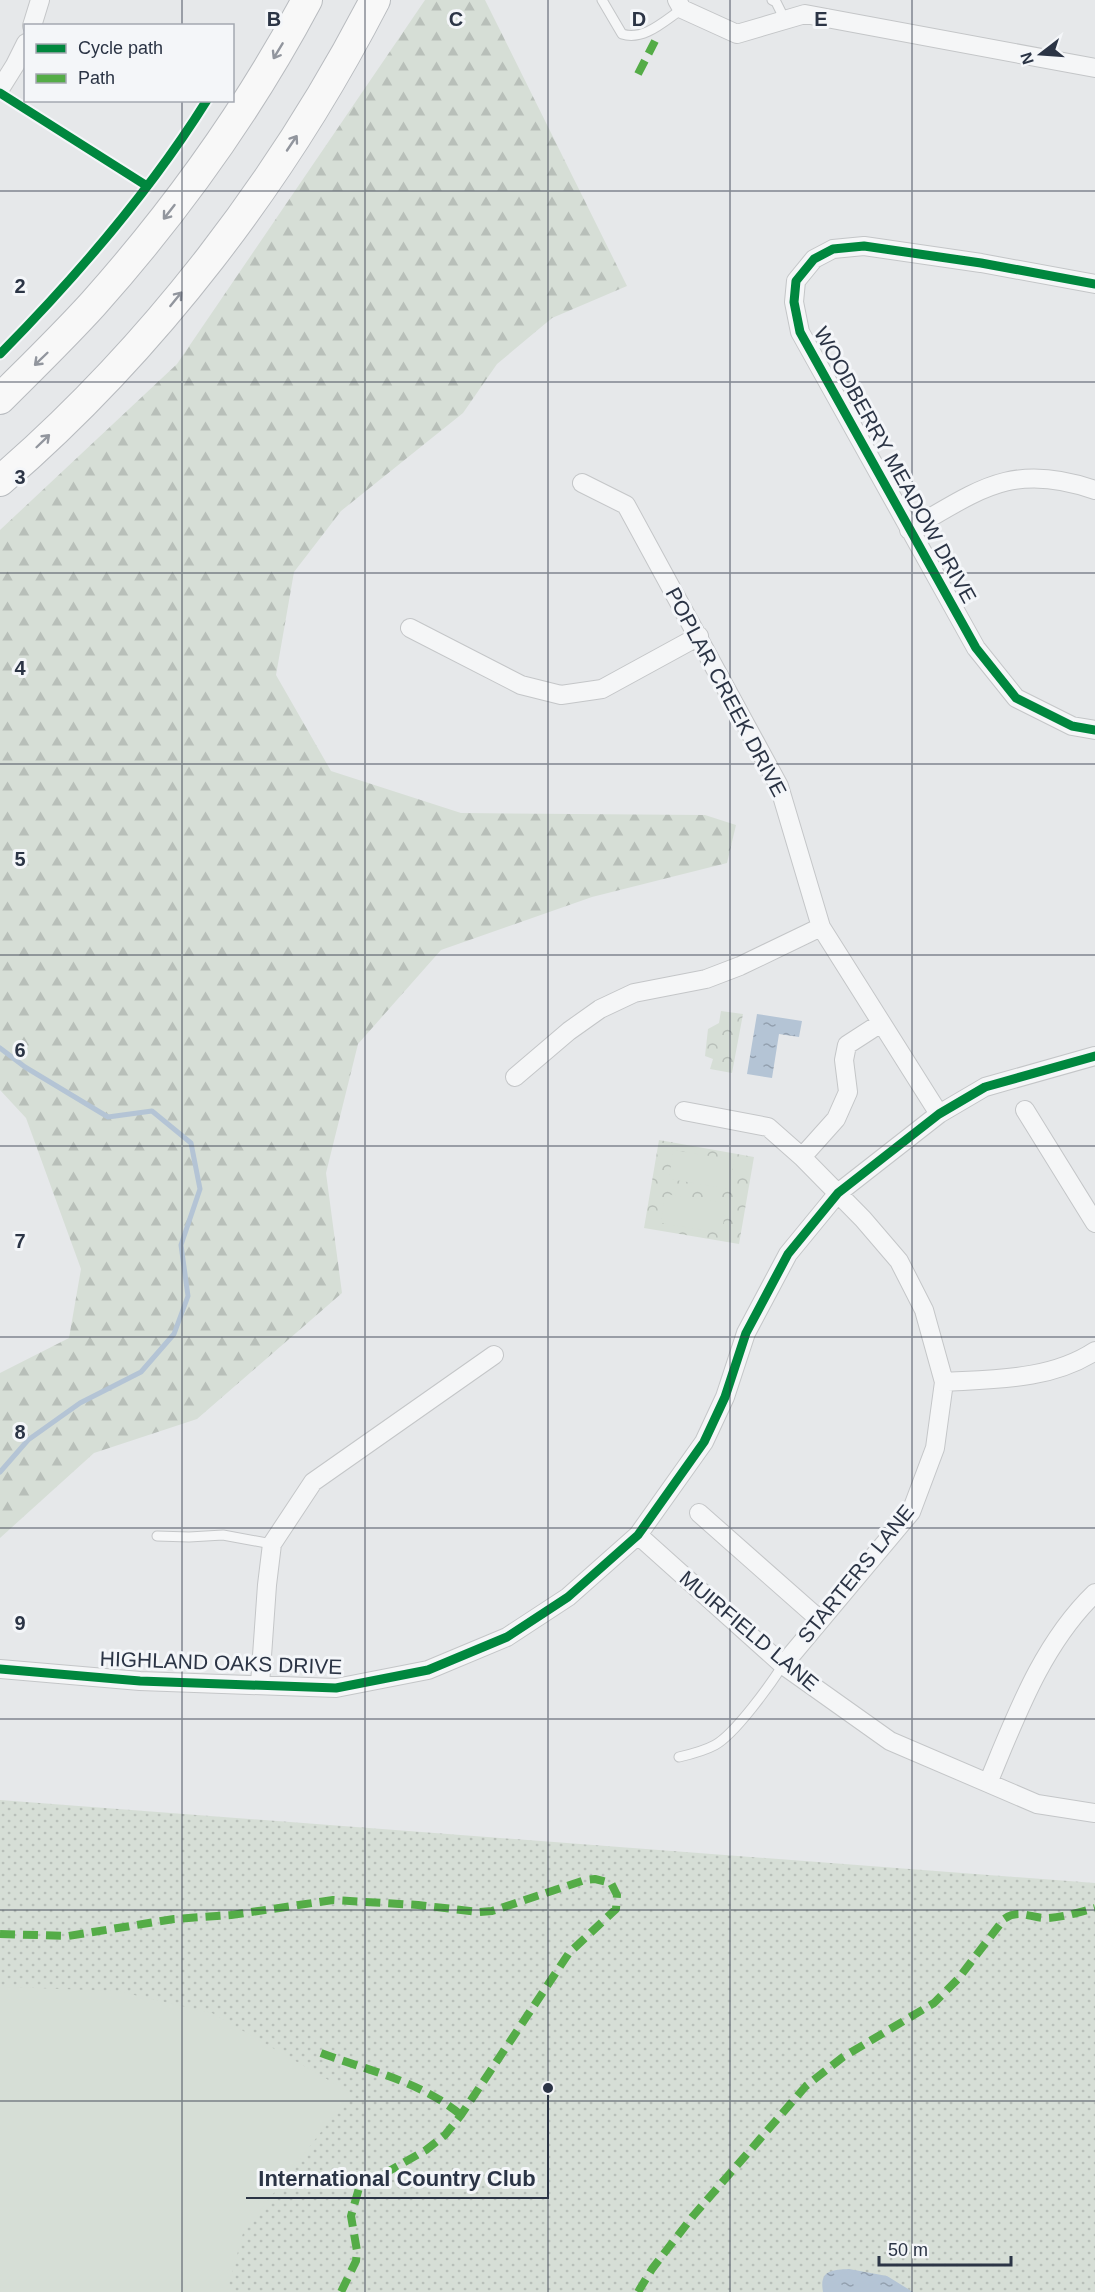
<svg xmlns="http://www.w3.org/2000/svg" width="1095" height="2292" font-family="Helvetica,sans-serif">
<defs>
<pattern id="grass-dots" width="8" height="8" patternUnits="userSpaceOnUse" patternTransform="scale(1.5)"><rect width="8" height="8" fill="#d6ded6"/><path d="M2 2h.1M6 6h.1" fill="none" stroke="#b8bfb9" stroke-width="1.8" stroke-linecap="round"/></pattern>
<pattern id="forest-firs" width="22" height="20" patternUnits="userSpaceOnUse" patternTransform="scale(1.5)"><rect width="22" height="20" fill="#d6ded6"/><path d="M5 1l3.5 6h-7zM16 11l3.5 6h-7z" fill="#b8bfb9"/></pattern>
<pattern id="park-crowns" width="20" height="18" patternUnits="userSpaceOnUse" patternTransform="scale(1.5)"><rect width="20" height="18" fill="#d6ded6"/><path d="M2 6a3 3 0 1 1 6 0M12 15a3 3 0 1 1 6 0" fill="none" stroke="#b8bfb9"/></pattern>
<pattern id="water-ripples" width="26" height="14" patternUnits="userSpaceOnUse" patternTransform="scale(1.5)"><rect width="26" height="14" fill="#b4c4d5"/><path d="M2 4q2-2 4 0t4 0M15 11q2-2 4 0t4 0" fill="none" stroke="#93a0af"/></pattern>
</defs>
<rect width="100%" height="100%" fill="#e6e8ea"/>
<path fill="url(#grass-dots)" d="M0 1800 1095 1883V2292H0Z"/>
<path fill="url(#forest-firs)" d="M425 0H485L627 286 552 318 497 364 463 413 341 511 294 572 276 675 331 771 461 813 705 815 736 825 727 863 592 897 441 950 358 1044 326 1173 342 1293 197 1419 94 1453 0 1538V1373L69 1338 81 1269 26 1118 0 1090V530L177 364Z"/>
<path fill="url(#park-crowns)" d="M721 1011 743 1014 732 1073 710 1069 713 1059 705 1056 708 1029 719 1023Z
M659 1140 754 1157 739 1244 644 1228Z"/>
<path fill="#d6ded6" d="M673 1150 734 1160 730 1189 669 1179Z
M665 1194 726 1203 722 1233 661 1223Z
M6 1987 117 1991 212 2013 351 2093 243 2233 227 2292H0V1988Z"/>
<path fill="url(#water-ripples)" d="M757 1014 802 1021 799 1037 779 1034 772 1078 747 1074Z
M849 2269 887 2276 913 2292H823C819 2270 832 2270 849 2269Z"/>
<g fill="none" stroke-linecap="round" stroke-linejoin="round">
<path stroke="#b4c4d5" stroke-width="5" d="M0 1048 25 1067 108 1117 152 1111 191 1143 200 1189 181 1245 188 1296 174 1334 141 1372 80 1403 28 1440 0 1472"/>
<g stroke="#c4c6c8" stroke-width="11">
<path id="service" d="M602 0 622 34C644 41 664 21 682 9
M772 0 776 2 785 20
M157 1536 189 1537 223 1535 272 1544
M679 1757C692 1754 704 1751 715 1745 735 1734 770 1685 783 1665"/>
</g>
<g stroke="#c4c6c8" stroke-width="20">
<path id="minor" d="M677 0 682 9 737 34 805 14 1095 68
M32 26 40 0
M0 89 15 65 26 43
M1095 284 981 263 864 246 833 249 814 259 796 281 794 302 800 332 976 648 1016 698 1072 726 1095 730
M582 483 626 505 779 786 821 927 939 1114
M909 530C979 490 1012 461 1095 490
M410 628 521 685 561 695 602 689 699 636
M515 1077 569 1031 600 1009 634 993 706 979 740 966 821 927
M1025 1110 1095 1223
M684 1111 768 1127 802 1157 863 1219 899 1261 924 1310 944 1382 935 1448 911 1512 783 1665
M802 1157 836 1119 848 1092 844 1060 847 1045 881 1023
M944 1382C995 1379 1051 1380 1095 1351
M699 1513 819 1619
M638 1535 783 1665 890 1741 1037 1804 1095 1813
M0 1669 140 1681 336 1688 428 1670 507 1637 568 1597 638 1535 704 1442 725 1397 746 1333 788 1254 838 1193 939 1114 985 1087 1095 1056
M260 1684 267 1585 272 1544 313 1482 494 1355
M988 1783C1016 1716 1042 1644 1095 1593"/>
</g>
<g stroke="#b8bbbf" stroke-width="32">
<path id="trunk" d="M0 399C31 368 63 337 93 304 175 212 249 109 307 0
M0 481C154 348 282 180 375 0"/>
</g>
<use href="#service" stroke="#f5f6f7" stroke-width="9"/>
<use href="#minor" stroke="#f5f6f7" stroke-width="18"/>
<use href="#trunk" stroke="#f8f8f8" stroke-width="30"/>
<path stroke="#54ac47" stroke-width="8" stroke-dasharray="15 8" stroke-linecap="butt" d="M638 74 655 41
M0 1934 68 1936 174 1919 231 1915 333 1900 418 1905 479 1912 492 1911 585 1880 595 1879 611 1883 617 1895 616 1909 569 1953 461 2115 445 2135 426 2150 359 2188 351 2216 357 2251 356 2261 341 2292
M321 2053C369 2071 420 2081 461 2115
M638 2292 652 2269 693 2216 806 2086 843 2057 934 2003 958 1979 1004 1919C1020 1908 1031 1919 1049 1918 1064 1917 1080 1912 1095 1908"/>
<g stroke="#f4f6f9" stroke-width="13">
<path id="cycleway" d="M0 93 147 186
M1095 284 981 263 864 246 833 249 814 259 796 281 794 302 800 332 976 648 1016 698 1072 726 1095 730
M0 354C76 277 149 193 207 100
M0 1669 140 1681 336 1688 428 1670 507 1637 568 1597 638 1535 704 1442 725 1397 746 1333 788 1254 838 1193 939 1114 985 1087 1095 1056"/>
</g>
<use href="#cycleway" stroke="#00873e" stroke-width="9"/>
</g>
<defs><path id="oneway-shaft" d="M-6 0H5M1.5-3L5.5 0L1.5 3" fill="none" stroke-width="1.6" stroke-linecap="round" stroke-linejoin="round" transform="scale(1.5)"/></defs>
<g stroke="#92969e">
<use href="#oneway-shaft" transform="translate(278 51) rotate(121)"/>
<use href="#oneway-shaft" transform="translate(292 143) rotate(-56)"/>
<use href="#oneway-shaft" transform="translate(169 212) rotate(128)"/>
<use href="#oneway-shaft" transform="translate(176 299) rotate(-51)"/>
<use href="#oneway-shaft" transform="translate(41 359) rotate(136)"/>
<use href="#oneway-shaft" transform="translate(43 441) rotate(-44)"/>
</g>
<path fill="none" stroke="#2b3445" stroke-width="1.5" stroke-opacity="0.55" d="M182 0V26M365 0V2292M548 0V2292M730 0V2292M912 0V2292M182 100V2292M0 191H1095M0 382H1095M0 573H1095M0 764H1095M0 955H1095M0 1146H1095M0 1337H1095M0 1528H1095M0 1719H1095M0 1910H1095M0 2101H1095"/>
<g text-anchor="middle" stroke-width="6" stroke-linejoin="round" paint-order="stroke">
<g font-size="21" fill="#2b3445" stroke="#f4f6f9">
<text transform="translate(895 465) rotate(61)" y="7">WOODBERRY MEADOW DRIVE</text>
<text transform="translate(726 692) rotate(62)" y="7">POPLAR CREEK DRIVE</text>
<text transform="translate(856 1574) rotate(-51)" y="7">STARTERS LANE</text>
<text transform="translate(749 1631) rotate(40)" y="7">MUIRFIELD LANE</text>
<text transform="translate(221 1663) rotate(2)" y="7">HIGHLAND OAKS DRIVE</text>
</g>
</g>
<g font-size="20" text-anchor="middle" font-weight="bold" fill="#2b3445" stroke="#f4f6f9" stroke-width="6" stroke-linejoin="round" paint-order="stroke">
<text x="274" y="26">B</text>
<text x="456" y="26">C</text>
<text x="639" y="26">D</text>
<text x="821" y="26">E</text>
<text x="20" y="293">2</text>
<text x="20" y="484">3</text>
<text x="20" y="675">4</text>
<text x="20" y="866">5</text>
<text x="20" y="1057">6</text>
<text x="20" y="1248">7</text>
<text x="20" y="1439">8</text>
<text x="20" y="1630">9</text>
</g>
<path fill="none" stroke="#2b3445" stroke-width="2" d="M548 2088L548 2198H246"/>
<circle fill="#2b3445" stroke="#f4f6f9" stroke-width="2" cx="548" cy="2088" r="6"/>
<g font-size="22" text-anchor="middle" font-weight="bold" fill="#2b3445" stroke="#f4f6f9" stroke-width="6" stroke-linejoin="round" paint-order="stroke">
<text x="397" y="2186">International Country Club</text>
</g>
<rect x="24" y="24" width="210" height="78" fill="#f4f6f9" stroke="#a4a8b1" stroke-width="1.5"/>
<rect x="36" y="44" width="30" height="9" fill="#00873e" stroke="#a4a8b1" stroke-width="1.5"/>
<text x="78" y="54" font-size="18" fill="#2b3445">Cycle path</text>
<rect x="36" y="74" width="30" height="9" fill="#54ac47" stroke="#a4a8b1" stroke-width="1.5"/>
<text x="78" y="84" font-size="18" fill="#2b3445">Path</text>
<g transform="translate(1041 54) rotate(253)" stroke="#f4f6f9" stroke-width="4.5" paint-order="stroke">
<path d="M0-4.5L10 22L0 15L-10 22Z" fill="#2b3445"/>
<text y="-9" font-size="16" font-weight="bold" text-anchor="middle" fill="#2b3445">N</text>
</g>
<path d="M879 2256v9h132v-9" fill="none" stroke="#2b3445" stroke-width="3"/>
<text x="888" y="2256" font-size="18" fill="#2b3445" stroke="#f4f6f9" stroke-width="4.5" paint-order="stroke">50 m</text>
</svg>
